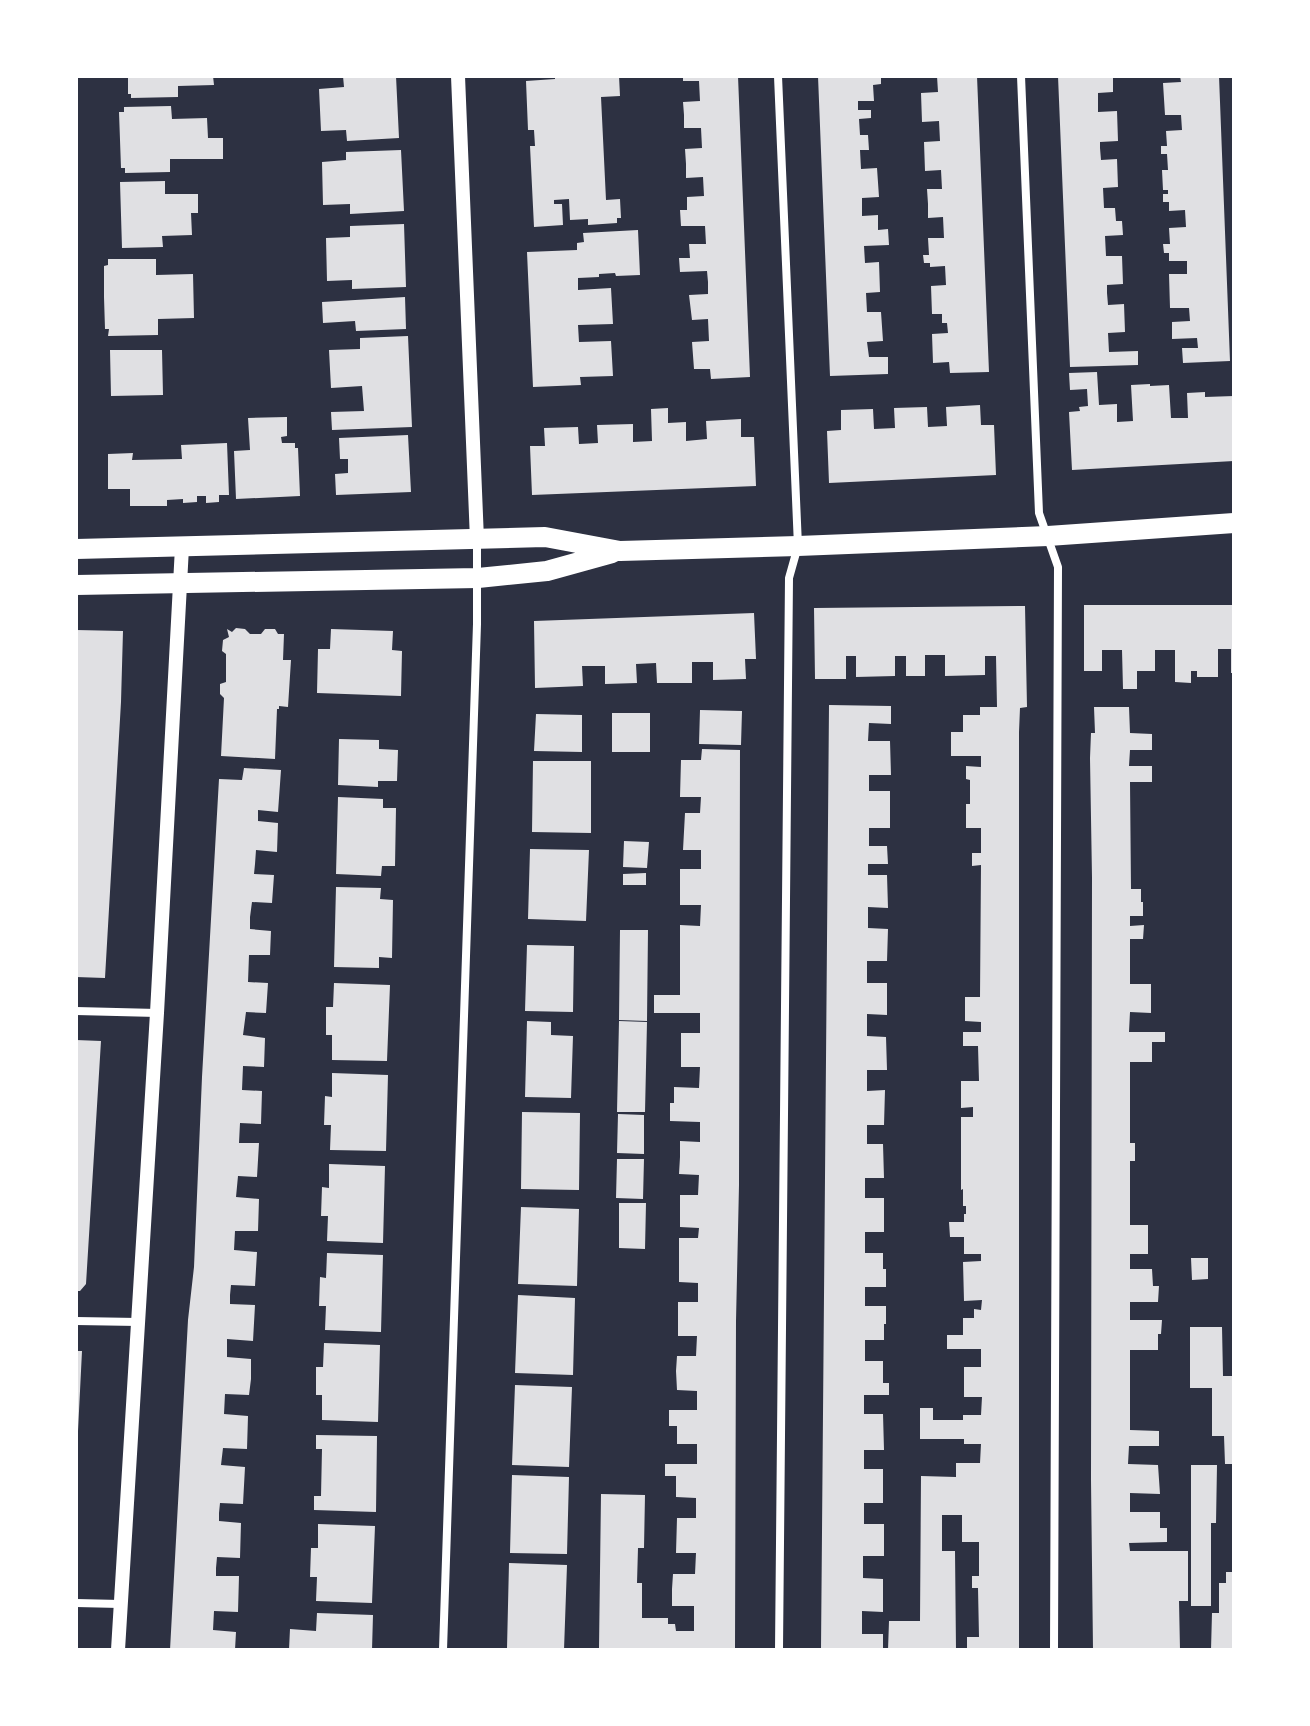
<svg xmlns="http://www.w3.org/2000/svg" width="1310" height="1726" font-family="'Noto Serif',serif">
<rect width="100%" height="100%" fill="#2d3142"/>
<path fill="#e0e0e3" d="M128 76H213L214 85 178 86V97L131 98V94H128Z
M343 76H396L399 138 347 141 346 130 321 131 319 89 344 87Z
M555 76H619L620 96 601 97 606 200 620 199 621 218H617V223L588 225V219L570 220 569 199 554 200V204H562L563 225 534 227 530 146H535L534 130H528L526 81 555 79Z
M683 76H738L750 377 711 379 710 369H694L692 342 709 341 708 319 692 320 689 295 708 294V282L707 271 680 272 679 258H690L689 244H706L705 226H681L680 210H687V197L704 196 703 177 686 178V164L685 149 702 148 701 128H684V115L683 102 700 101 699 81H683Z
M818 76H881V84L873 85 874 101H858V110H871V118L859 119 860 135H868L869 150H860L861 169 877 168 879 197 862 198V216L878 215V230L888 229 889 245 864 246 865 263 879 262 880 292 866 293 867 312H881L883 341 867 342 869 357H888V374L830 376Z
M937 76H977L989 372 950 373 949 362 933 363 932 334 948 333 947 323H942V314H932L931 286 946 285 945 266 930 267V263H924L923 255H929L928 238H944L943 217 928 218V204L927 189H942L941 170 925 171 924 142 940 141 939 121 922 122 921 93 938 92Z
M1058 76H1113V92L1098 93V112L1117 111 1118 141 1100 142V148L1101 160 1117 159 1118 187 1103 188 1104 208H1115L1116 221H1122L1123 235 1105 236 1106 256H1122L1123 284 1107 285V293L1108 305 1124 304 1125 332 1108 333 1109 352 1138 351V365L1070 367Z
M1180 76H1219L1230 361 1183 363 1182 348H1198L1197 338 1172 339V322L1190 321 1189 308H1170L1169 274H1187V261H1169V253H1164L1163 244H1170L1169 228 1186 227 1185 210 1169 211V202H1163V194H1168V190H1163L1162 170H1168L1167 154H1161V146H1167L1166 131 1182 130 1181 115H1165L1163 83 1181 82Z
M171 106 172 119 207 118 208 138H223V159H170V172L125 173V168H121L119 112H124V107Z
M401 150 404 211 350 214V204L323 205 322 162 346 160V152Z
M165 181V194H198V213H191L192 235 162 236 163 247 122 248 120 182Z
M404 224 406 287 352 289V280L327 281 326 238 350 237V226Z
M638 230 640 275 616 276 615 273 599 274V277L578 278V290L611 288 613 324 578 325 579 342 611 341 613 376 580 377 581 385 533 387 527 252 577 250V243L584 242 583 233Z
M108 259H156V275L193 274 194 318 158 319V335L108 336 109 329H105L104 297V266L108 265Z
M405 297 406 329 356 331 355 321 323 323 322 302Z
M408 336 412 427 332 430 331 412 364 411 362 386 331 388 329 350 360 349V338Z
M110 350H162L163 395 111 396Z
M1097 372 1099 405 1117 404V422L1133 421 1131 385 1150 384V386L1169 385 1171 418H1188L1187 393 1205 392V397L1234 396V461L1072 470 1069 412 1080 411 1079 407 1088 406 1087 389 1070 390 1069 373Z
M980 405 981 425H994L996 475 829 483 827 431 841 430V410L873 409 874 429 895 428 894 408 927 407 928 427 947 426 946 407Z
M668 408V423L686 422V441L707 439 706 421 741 419V437H754L756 486 532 495 530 446H545L544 428 578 427 579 444 598 443 597 425 633 424V442L652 441 651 409Z
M287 417V436L281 437 282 443H295V448H298L300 496 236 499 234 451 250 450 248 418Z
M408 435 411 492 336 495 335 474 348 473V459H340L339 438Z
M227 443 229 495H219V502L206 503V496H197V502L183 503V499L167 500V506H130V489H108V454L133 453 132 460 182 459 181 445Z
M1084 605H1234V673H1231V649H1218V677H1197V671H1191V683L1175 682V650H1155V671H1137V689H1123L1122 650H1102V671H1084Z
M1025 606 1027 707 1020 708 1019 732V1650H967V1637H979L978 1588H972V1576H979V1542H962V1515H942V1551H955L956 1650H888L889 1621H920L921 1476 956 1477V1463H980L981 1444H964V1439H920V1408H933V1420H963V1415H981L982 1397H964V1367H981V1349H947V1335H963V1318H974V1309L981 1310 982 1300 964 1301 963 1262 981 1261V1254H964V1237H950L949 1222H964V1214H966V1206H963V1189L961 1190V1117H973V1107L961 1108V1081H979L978 1046H963V1032H981V1022L965 1021V997H980L981 865 972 866V853H981V828H966V804H970V780L966 779V766L981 767V756H951V732H963V715H980V707H997L996 656H985V675L945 676V655H925V676H906V656H895V676L856 677V656H846V679H815L814 608Z
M754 613 756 659H745L746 679 713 680V662H692V683H657L656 663 636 664 637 683 605 684V666H582L583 686 535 688 534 621Z
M236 628 245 629 250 634H261L265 629H275L278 634H284L283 660H291L288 707 279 706V709H277L275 759 221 756 224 698 220 694V684L226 682V654L222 651 223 640 229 637 227 629 232 632Z
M331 629 393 631 392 650 402 651 401 696 317 693 318 649H330Z
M76 630 123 631 121 702 105 978 76 977Z
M829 705 891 706V724L869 723 868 741H890L891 775H869V791H890V828H869V846H887L888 864H868V875H887L888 908 868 907V928L888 929 887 961H867V983H887V1015L867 1014V1036L886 1037 887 1070H867V1091L885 1090 884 1125H867V1144H883L884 1178H865V1198H884V1232H865V1253H883V1269H886V1287H865V1306H886V1324H884V1340H865V1361H883V1383H889V1395H864V1414H883L884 1450H864V1469H883V1503H864V1524H884V1556H863V1578L883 1579V1612L862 1611V1634H883V1650H821Z
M1094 707H1129L1130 733 1152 734V750H1130L1129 766H1152V782H1130L1131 889H1141V902H1143V916H1130V926L1144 925 1143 939H1130V984H1151V1013L1130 1012 1129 1032H1165V1042H1152V1062H1130V1143H1135V1161H1130V1225H1148V1254H1130V1269H1152L1153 1286H1159L1158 1302H1130V1320H1162L1161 1334H1158V1350H1130V1430L1159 1431V1446H1129L1128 1464 1158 1465 1160 1494 1130 1493V1512H1160V1528H1167V1542L1129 1543 1130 1551H1188V1601H1179L1180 1650H1093L1091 1480 1092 877 1090 758 1091 733H1095Z
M700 710 742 711 741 745 699 744Z
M612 713H650V752H612Z
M536 714 582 715V752L534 751Z
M339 739 379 740V749L398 750 397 781H378V787L338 785Z
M702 749 740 750 739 1185 736 1321 735 1650 599 1648 601 1494 645 1495 644 1548H638L637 1583H642V1618H668V1624H675L676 1631H694V1606H672V1589L673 1574H695L696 1553H676L677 1518H696V1498L676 1497V1476H665V1464H697V1444H677V1426H669V1410H697V1391L677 1390 676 1371 677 1356H696L697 1336H678V1302H698V1283L679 1282V1238H698L699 1228 680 1227V1195H698L699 1175 679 1174 680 1157V1141L700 1142V1122L670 1121V1103H674V1087L699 1088 700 1067H681V1033H700V1013H654V995H680V925L700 926 701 905H680V869H701V850H683L685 813H700L701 797H680L681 760H701Z
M533 761H591V833L532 832Z
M244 768 281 770 278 812 258 810V821L278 823 277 852 256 850 255 864 254 874 274 875 272 903 252 902 250 917V929L271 931 270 955H249L248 982 268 983 266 1013 246 1012 243 1035 265 1038 264 1067 243 1066 242 1090 262 1091 261 1124 240 1123 239 1143H259L257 1177 238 1176 236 1197 259 1199 258 1231H235L234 1250 257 1252 255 1286 231 1285 230 1295V1304L255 1305 253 1341 227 1339V1357L251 1359V1379L249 1395 225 1394 224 1414 248 1416 247 1449 223 1448 221 1465 245 1467 243 1504 220 1503 219 1513V1521L241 1523 240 1558 217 1557 216 1568V1576H239L238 1612 214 1611 213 1630 236 1632 235 1650H170L188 1320 194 1267 202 1077 219 779 242 780Z
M338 797 383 799V808H396L395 866H382L381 876 336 874Z
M624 841 649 842 647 868 623 867Z
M530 849 589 850 586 921 528 919Z
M646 873V885H623V874Z
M336 887 381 888 380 899 393 900 392 958 379 957V968L334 967Z
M620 930H648L647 1021 619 1020Z
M527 945 574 946 573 1012 525 1011Z
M334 983 390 985 387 1061 332 1060V1035H326V1007H333Z
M527 1021 551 1022V1035L573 1036 571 1098 525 1097Z
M619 1021 647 1022 645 1112H617Z
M76 1040 101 1041 86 1284 80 1291H76Z
M332 1073 388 1075 386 1151 330 1150 331 1125H324L325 1096 332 1097Z
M522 1112 580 1113 579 1190 521 1189Z
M618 1114 644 1115V1154L617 1153Z
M617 1159H644L643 1199 616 1198Z
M329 1164 385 1166 383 1243 327 1241 328 1216H321L322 1187 329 1188Z
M619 1203H646L645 1249 619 1248Z
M521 1207 579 1209 577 1286 518 1284Z
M327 1253 383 1255 381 1332 325 1330 326 1306H319L320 1277 326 1278Z
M1191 1258H1208V1279L1192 1280Z
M518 1295 575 1298 573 1375 515 1373Z
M1190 1327H1222L1223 1376H1234V1464H1225L1224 1436H1212V1388H1190Z
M324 1343 380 1345 378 1422 322 1420V1395H316V1367H323Z
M76 1351H82L78 1431H76Z
M515 1385 572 1387 569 1467 512 1465Z
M316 1435 377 1436 376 1512 314 1510V1496H321L322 1449H316Z
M1191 1465H1217L1216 1523H1211V1606H1191Z
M512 1475 569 1477 567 1554 510 1553Z
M318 1524 375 1526 372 1603 316 1601 317 1577H310L311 1548H318Z
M509 1563 567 1565 564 1650 507 1648Z
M1226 1572H1234V1650H1211L1212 1613H1219V1583H1226Z
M317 1613 373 1615 372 1650H289L290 1629 316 1631Z"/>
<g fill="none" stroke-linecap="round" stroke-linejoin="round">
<path stroke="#fff" stroke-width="8" d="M778 76 798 546 789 578 779 1650
M1021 76 1039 513 1058 567 1054 1650
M76 1011 157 1013
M76 1321 138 1322
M76 1603 120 1604
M443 1650 477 624V541"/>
<path stroke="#fff" stroke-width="14" d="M458 76 477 540
M118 1650 157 1013 182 547"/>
<path stroke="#fff" stroke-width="20" d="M76 549 545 537 620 551 798 546 1048 536 1234 523
M76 585 478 578 547 571 612 553"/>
</g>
<rect width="1310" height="1726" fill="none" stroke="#ffffff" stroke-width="156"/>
</svg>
